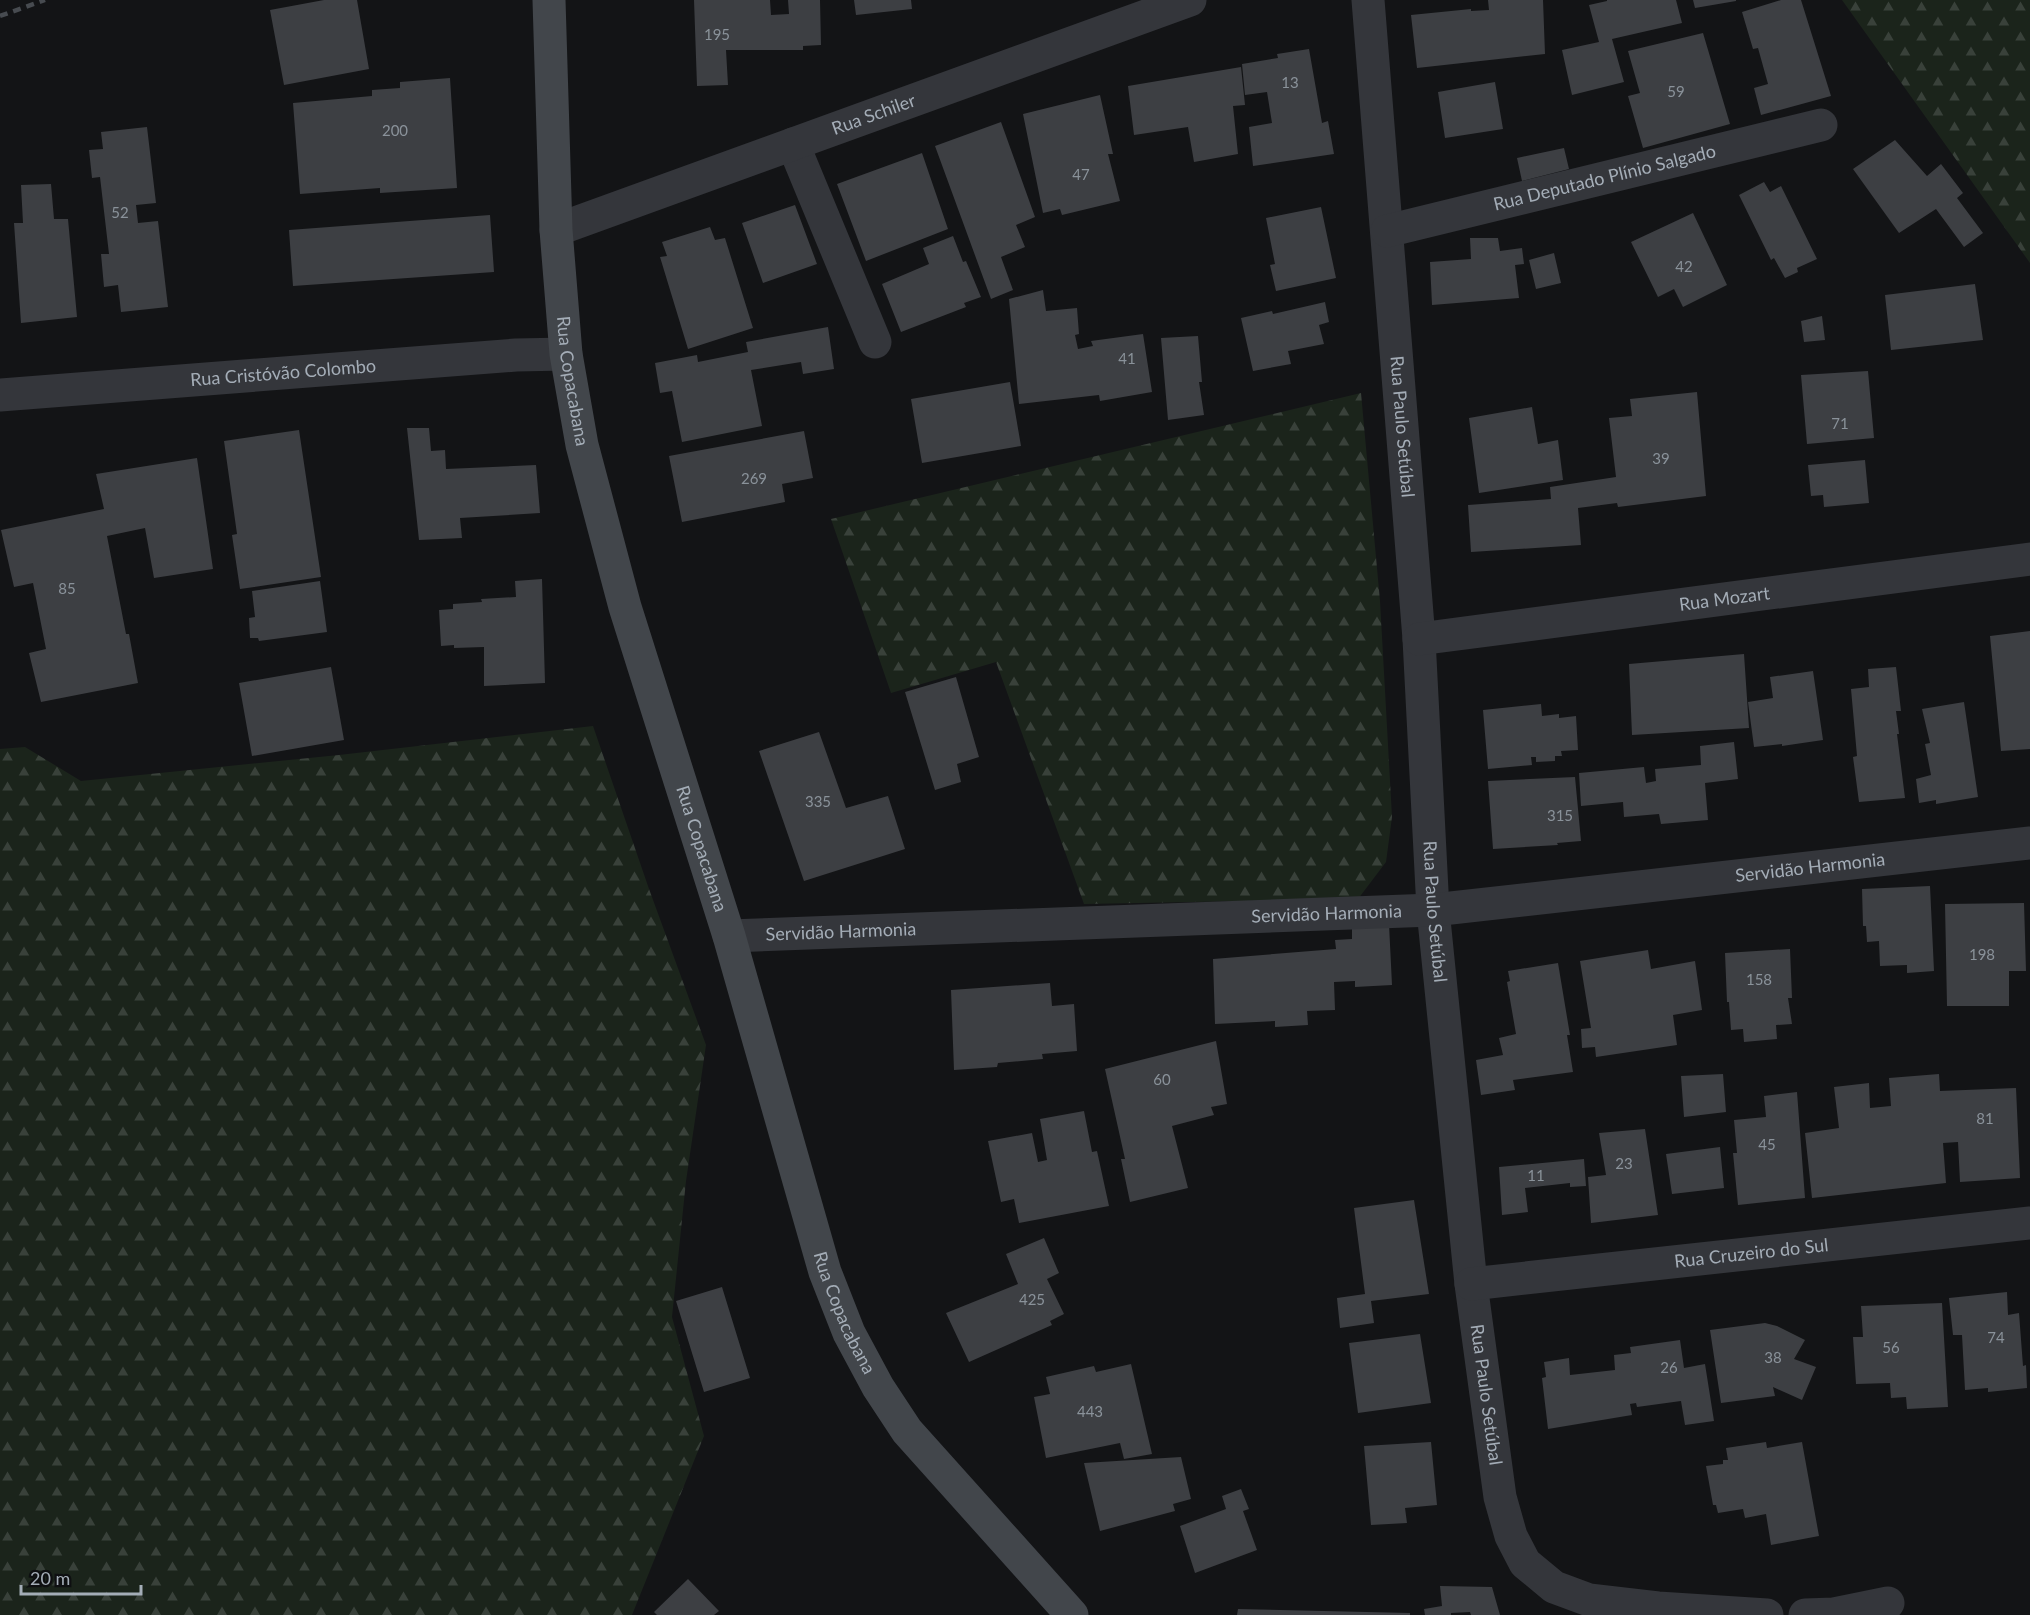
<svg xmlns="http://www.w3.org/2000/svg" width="2030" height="1615" font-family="Lato,sans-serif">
<defs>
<pattern id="forest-firs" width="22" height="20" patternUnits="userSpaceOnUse" patternTransform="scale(1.5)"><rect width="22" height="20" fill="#1b241b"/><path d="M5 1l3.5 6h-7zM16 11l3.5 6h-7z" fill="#39413a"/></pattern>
</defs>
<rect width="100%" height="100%" fill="#131416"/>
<path fill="url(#forest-firs)" d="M1842 0H2030V263Z
M1361 393 1380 601 1392 817 1386 862 1358 899 1084 904 996 662 891 693 831 519Z
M593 726 649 889 706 1045 686 1181 672 1317 704 1436 632 1615H0V749L25 747 81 781 339 755Z"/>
<path fill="#3d3f43" d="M324 0H357L369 69 284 85 270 10Z
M694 0H770L771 15 789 14 788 0H820L821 45 803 46V50H726L728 85 697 86Z
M854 0H911L912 9 856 15Z
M1488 0H1543L1545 54 1417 68 1411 15 1471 9V11L1489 10Z
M1607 0H1676L1682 23 1612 39 1624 82 1572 95 1562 50 1599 42 1589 5 1607 1Z
M1693 0H1736V1L1695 8Z
M1781 0H1801L1831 96 1761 115 1754 88 1768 84 1758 48 1753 49 1742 12Z
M1703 33 1730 124 1643 148 1628 96 1640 93 1628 51Z
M1309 49 1322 123 1328 121 1334 154 1253 166 1249 127 1272 123 1267 92 1245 95 1242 64 1278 58 1277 54Z
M1241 67 1245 105 1233 106 1238 154 1194 162 1188 127 1134 135 1128 86Z
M450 78 457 188 380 193V188L300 194 293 103 372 96V90L400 88V82Z
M1495 82 1503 129 1445 138 1438 92Z
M1100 95 1113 154H1108L1120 201 1062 215 1060 209 1043 213 1023 114Z
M1001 122 1035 217 1016 225 1025 247 1001 257 1013 290 991 299 935 146Z
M147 127 156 203 136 205 138 223 158 221 168 307 121 312 118 285 104 287 101 254H109L100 177 92 178 89 150 103 149 101 132Z
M1895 140 1927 176 1941 164 1963 193 1957 198 1983 233 1964 247 1936 209 1899 233 1853 169Z
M1564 148 1569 169 1522 181 1517 158Z
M922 153 948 229 866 261 837 184Z
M1764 182 1770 192 1781 186 1817 259 1797 268 1798 272 1785 278 1774 258 1771 260 1739 195Z
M51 184 54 219H68L77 317 21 323 14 223H23L21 185Z
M795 205 817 264 763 283 742 223Z
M1321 207 1336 278 1276 291 1270 265 1275 264 1266 218Z
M1693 213 1727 285 1683 307 1674 289 1658 297 1631 242Z
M490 215 494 272 293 286 289 230Z
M710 227 715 240 725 238 753 328 688 349 660 257 667 256 662 242Z
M953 236 963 262 966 261 981 297 964 303 966 307 901 332 882 284 929 264 923 248Z
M1470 238H1498L1500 251 1522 248 1524 264 1515 265 1519 298 1432 305 1430 262 1471 259Z
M1554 253 1561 283 1536 289 1529 260Z
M1975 284 1983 340 1891 350 1885 295Z
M1043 290 1046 311 1077 308 1079 334 1075 335 1078 349 1093 346 1091 341 1143 334 1152 392 1100 401 1099 395 1019 404 1009 299Z
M1325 302 1329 322 1319 325 1324 344 1288 351 1291 364 1253 371 1241 318 1272 311 1273 314Z
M1822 316 1825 340 1804 342 1801 321Z
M828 327 834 369 803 374 801 362 751 370 762 426 682 442 672 391 660 393 655 363 697 355 698 362 748 352 746 342Z
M1198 336 1202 382H1199L1204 415 1168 420 1161 338Z
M1868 371 1874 438 1807 444 1801 375Z
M1010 382 1021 446 922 463 911 399Z
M1697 392 1706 496 1618 507 1617 503 1578 508 1581 545 1471 552 1468 505 1551 499 1550 487 1616 477 1609 418 1632 416 1630 399Z
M1532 407 1538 444 1558 440 1563 480 1479 493 1469 418Z
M407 428H429L431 451 445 450 446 469 536 465 540 513 460 518 462 538 419 540Z
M299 430 321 577 240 589 232 535 237 534 224 441Z
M804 431 813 478 782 484 785 502 682 522 669 456Z
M197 458 213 569 154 578 145 528 107 536 126 634H129L138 683 41 702 29 653 46 649 33 583 14 587 1 530 104 509 96 474Z
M1865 460 1869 503 1824 507 1823 495 1811 496 1808 465Z
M542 579 545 683 484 686V647L454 648V645L441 646 439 610 453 609V604L482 602 481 599 516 597 515 581Z
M320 581 327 632 259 641 258 638H250L249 618 255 617 252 591Z
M2030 631V749L2001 751 1990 636Z
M1744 654 1749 728 1632 735 1629 664Z
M331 667 344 740 252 756 239 683Z
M1896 667 1901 711H1896L1899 734H1897L1905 798 1859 802 1853 757 1857 756 1851 689 1869 687 1868 669Z
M1813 671 1823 740 1782 746V744L1754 747 1748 702 1773 698 1770 677Z
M956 677 979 757 957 764 961 782 935 790 905 692Z
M1964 702 1978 797 1936 804V800L1919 803 1916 779 1931 775 1925 744 1930 743 1922 709Z
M1541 704 1542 716 1559 714V718L1576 716 1578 750 1561 751 1562 756H1555V761L1536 762V757H1531L1532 765 1488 769 1483 710Z
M819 732 846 808 888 796 905 849 804 881 759 751Z
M1734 742 1738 779 1705 783 1708 820 1661 824 1659 814 1624 817 1623 802 1581 806 1579 773 1644 767 1646 783 1656 781 1655 769 1701 765 1700 746Z
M1575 777 1581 841 1557 843 1558 845 1493 849 1488 781Z
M1930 886 1934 971 1907 973V965L1880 966 1879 941 1867 942 1866 926H1863L1862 889Z
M2024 903 2026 971H2009V1006H1947L1945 904Z
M1389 924 1392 985 1355 987V981L1334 982 1335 1010 1307 1011 1308 1025 1275 1027V1021L1215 1024 1213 959 1336 949 1335 940 1352 939V927Z
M1790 949 1792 998H1788L1792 1024 1776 1025 1777 1039 1744 1042 1743 1029 1731 1030 1729 1002H1727L1725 953Z
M1648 950 1651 969 1695 961 1702 1010 1673 1015 1677 1045 1596 1057 1595 1047 1582 1048 1581 1029 1591 1028 1580 961Z
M1558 963 1570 1035H1567L1573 1072 1513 1080 1515 1090 1481 1095 1476 1060 1503 1055 1499 1038 1516 1034 1507 982 1510 981 1508 971Z
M1050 983 1052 1006 1074 1004 1077 1051 1042 1054 1043 1059 998 1063 997 1067 954 1070 951 990Z
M1216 1041 1227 1104 1211 1107 1214 1115 1172 1126 1188 1188 1130 1202 1121 1159H1125L1105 1069Z
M1723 1074 1726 1112 1684 1117 1681 1076Z
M1939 1074 1940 1091 2016 1088 2020 1178 1960 1182 1958 1142 1943 1143 1946 1183 1812 1198 1805 1133 1839 1128 1834 1087 1869 1083 1870 1108 1891 1106 1889 1078Z
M1797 1092 1805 1198 1738 1205 1733 1153H1737L1734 1120 1766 1117 1764 1096Z
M1084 1111 1092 1152 1097 1151 1109 1206 1019 1223 1014 1199 1001 1202 988 1141 1032 1133 1038 1162 1047 1160 1040 1119Z
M1645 1129 1658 1215 1591 1223 1588 1177 1606 1175 1599 1133Z
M1720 1147 1724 1188 1672 1194 1666 1154Z
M1584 1159 1586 1186 1570 1187V1183L1525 1188 1528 1212 1502 1215 1499 1167Z
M1414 1200 1429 1294 1371 1301 1374 1323 1340 1328 1337 1298 1365 1294 1354 1208Z
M1044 1238 1059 1273 1047 1279 1064 1314 1050 1321 1052 1325 969 1362 946 1313 1018 1284 1006 1254Z
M722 1287 750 1378 704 1392 676 1301Z
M2007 1292 2008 1315 2019 1313 2023 1366 2026 1365 2027 1388 1988 1392V1388L1965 1390 1962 1335H1953L1949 1298Z
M1942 1303 1948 1407 1907 1409 1906 1397 1891 1398 1890 1383 1856 1384 1853 1337H1863L1861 1306Z
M1765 1323 1777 1326 1805 1340 1794 1359 1816 1367 1802 1400 1773 1387 1775 1396 1721 1403 1710 1330Z
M1420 1334 1431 1403 1358 1413 1349 1343Z
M1680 1340 1684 1368 1705 1364 1714 1421 1685 1425 1681 1401 1637 1407 1636 1403 1630 1404 1632 1415 1548 1429 1542 1378 1546 1377 1544 1362 1569 1358 1570 1375 1615 1370 1614 1355 1631 1353 1630 1347Z
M1131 1364 1152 1454 1124 1459 1120 1443 1046 1458 1034 1397 1050 1394 1046 1377 1094 1366 1096 1372Z
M1431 1442 1437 1505 1405 1508 1407 1523 1371 1525 1364 1446Z
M1766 1442 1767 1448 1802 1442 1819 1536 1771 1545 1766 1514 1745 1518 1743 1509 1718 1513 1716 1505H1713L1706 1466 1723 1464V1460H1728L1726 1448Z
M1181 1457 1191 1499 1173 1504 1175 1511 1100 1531 1084 1463Z
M1241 1489 1249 1509 1243 1511 1257 1550 1195 1573 1180 1526 1226 1509 1222 1496Z
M688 1579 719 1611 714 1615H657L654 1612Z
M1440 1586 1492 1587 1500 1615H1471L1470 1612 1451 1613V1615H1425L1424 1609 1442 1606Z
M1238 1609 1410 1613V1615H1237Z"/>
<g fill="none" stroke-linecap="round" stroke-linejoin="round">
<g stroke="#34363b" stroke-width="33">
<path id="s1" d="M1368 0 1419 639 1433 910 1471 1284 1500 1497 1511 1536 1525 1563 1554 1587 1589 1600 1658 1608 1767 1615"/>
<path d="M793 144 875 342"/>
<path id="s2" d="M556 230 1190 0"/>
<path id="s3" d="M1387 231 1821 125"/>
<path id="s4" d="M0 395 516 355 566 354"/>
<path id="s5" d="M1419 639 2030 559"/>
<path id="s6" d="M729 936 1433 910 2030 843"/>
<path id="s7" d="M1471 1284 2030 1223"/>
<path d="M1805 1615 1834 1614 1888 1603"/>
</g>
<path stroke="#42464b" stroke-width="33" id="s8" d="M549 0 556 230 566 354 582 445 625 607 729 936 825 1272 849 1333 878 1387 907 1431 1072 1615"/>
<path stroke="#474b50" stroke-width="4.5" stroke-dasharray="8 6" stroke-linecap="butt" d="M0 16 45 0"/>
</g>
<g text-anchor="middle" stroke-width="5" stroke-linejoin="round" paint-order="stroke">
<g font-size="15" fill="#8a929a">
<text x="717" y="40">195</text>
<text x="1290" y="88">13</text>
<text x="1676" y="97">59</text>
<text x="395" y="136">200</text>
<text x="1081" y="180">47</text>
<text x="120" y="218">52</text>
<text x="1684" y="272">42</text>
<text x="1127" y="364">41</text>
<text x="1840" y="429">71</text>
<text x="1661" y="464">39</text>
<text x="754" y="484">269</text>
<text x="67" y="594">85</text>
<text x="818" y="807">335</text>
<text x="1560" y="821">315</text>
<text x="1982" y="960">198</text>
<text x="1759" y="985">158</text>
<text x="1162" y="1085">60</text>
<text x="1985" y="1124">81</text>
<text x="1767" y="1150">45</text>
<text x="1624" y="1169">23</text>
<text x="1536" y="1181">11</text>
<text x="1032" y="1305">425</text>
<text x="1996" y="1343">74</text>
<text x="1891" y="1353">56</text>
<text x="1773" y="1363">38</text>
<text x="1669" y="1373">26</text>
<text x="1090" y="1417">443</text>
</g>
<g font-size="18" fill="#a4adb7" stroke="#0e0f11">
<text dy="6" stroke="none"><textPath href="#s2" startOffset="338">Rua Schiler</textPath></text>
<text dy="6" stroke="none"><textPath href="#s3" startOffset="224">Rua Deputado Plínio Salgado</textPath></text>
<text dy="6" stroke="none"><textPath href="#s4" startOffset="284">Rua Cristóvão Colombo</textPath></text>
<text dy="6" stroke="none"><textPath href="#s8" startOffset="382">Rua Copacabana</textPath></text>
<text dy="6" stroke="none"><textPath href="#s1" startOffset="428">Rua Paulo Setúbal</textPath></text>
<text dy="6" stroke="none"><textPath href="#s5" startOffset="308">Rua Mozart</textPath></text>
<text dy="6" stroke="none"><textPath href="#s8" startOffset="868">Rua Copacabana</textPath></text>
<text dy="6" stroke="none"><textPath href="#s6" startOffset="1084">Servidão Harmonia</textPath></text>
<text dy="6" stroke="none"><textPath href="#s1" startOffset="914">Rua Paulo Setúbal</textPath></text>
<text dy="6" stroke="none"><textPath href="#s6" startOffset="598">Servidão Harmonia</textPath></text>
<text dy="6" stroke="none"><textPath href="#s6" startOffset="112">Servidão Harmonia</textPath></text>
<text dy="6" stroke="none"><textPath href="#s7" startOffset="282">Rua Cruzeiro do Sul</textPath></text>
<text dy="6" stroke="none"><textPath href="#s8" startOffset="1354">Rua Copacabana</textPath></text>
<text dy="6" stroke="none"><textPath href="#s1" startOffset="1400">Rua Paulo Setúbal</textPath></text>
</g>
</g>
<path d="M21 1585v9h120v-9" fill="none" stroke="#a4adb7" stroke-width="3"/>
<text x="30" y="1585" font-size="18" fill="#a4adb7" stroke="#0e0f11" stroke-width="4.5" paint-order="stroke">20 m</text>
</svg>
